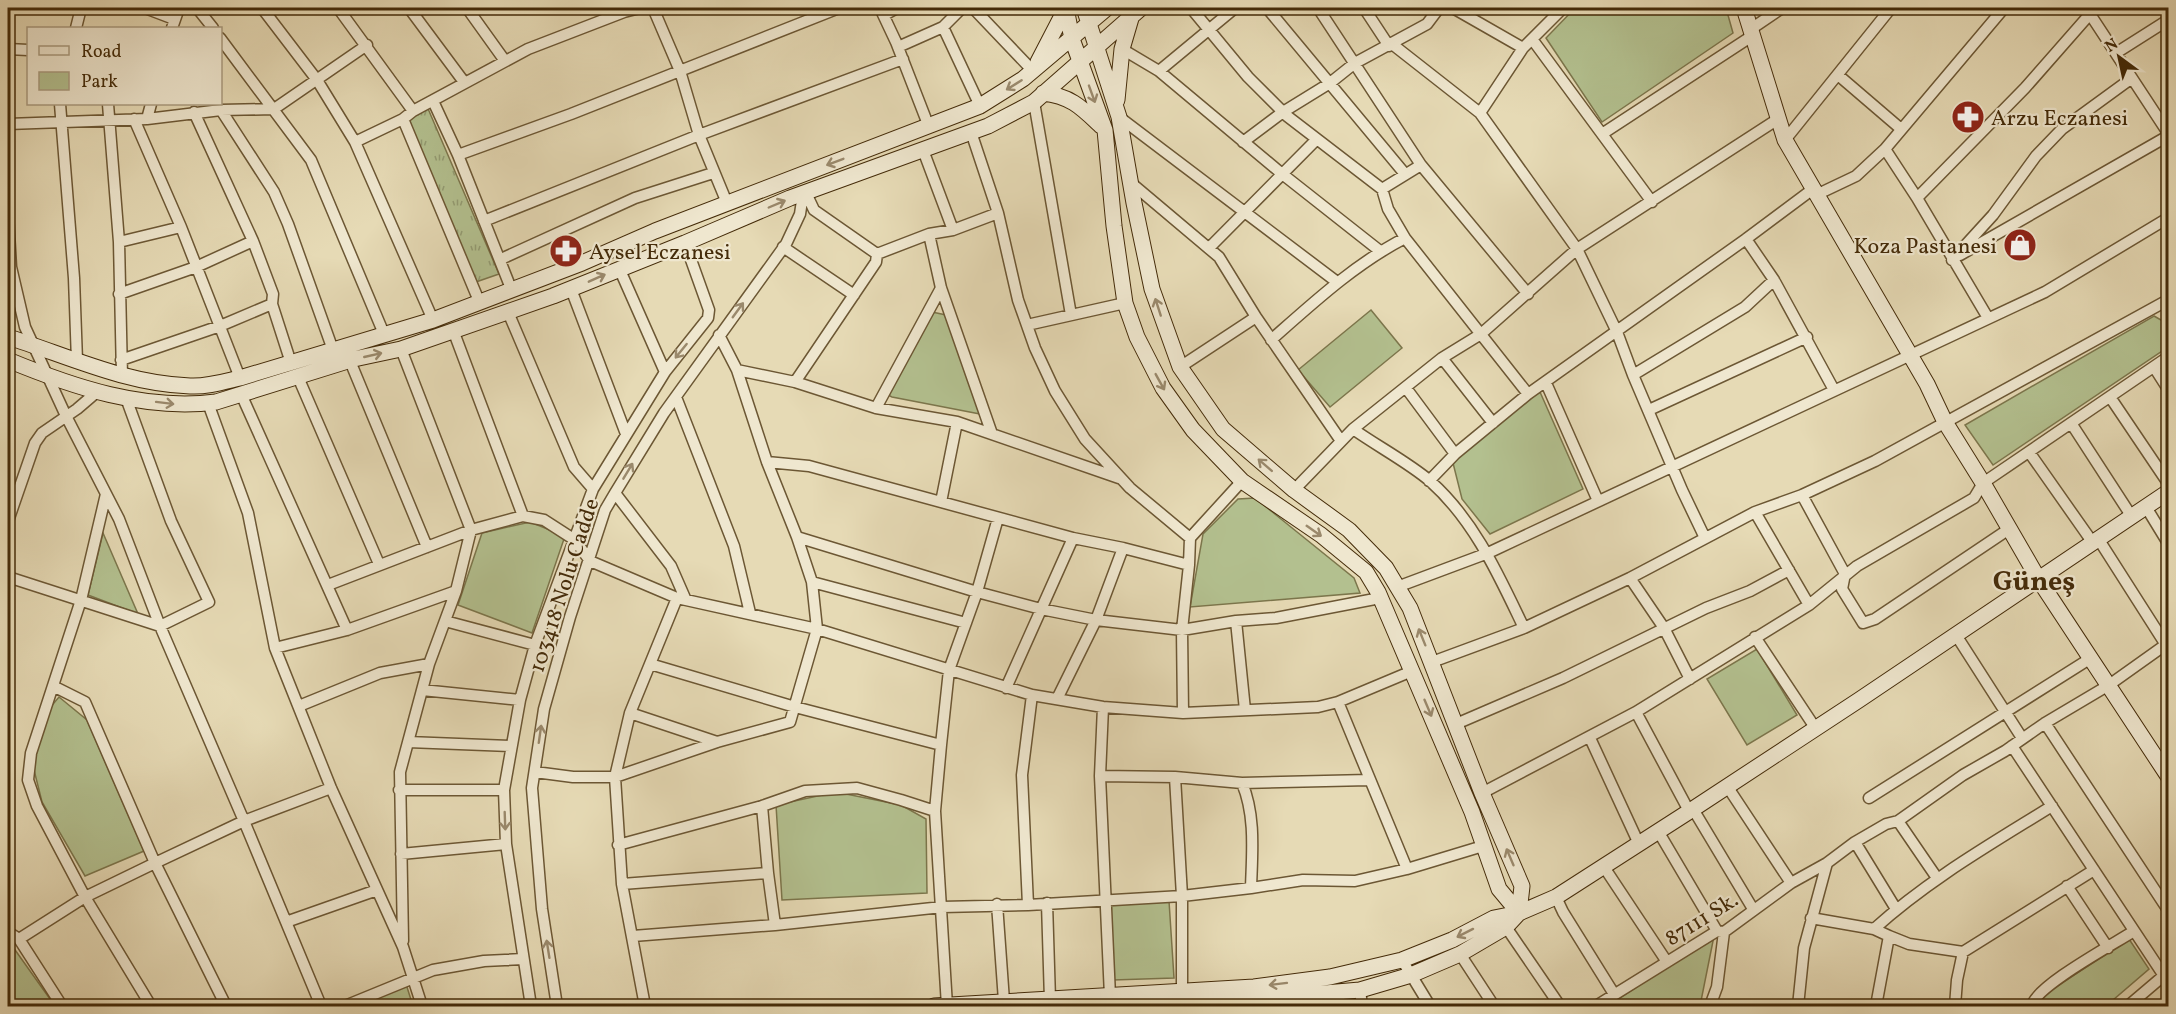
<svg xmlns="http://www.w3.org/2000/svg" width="2176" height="1014" font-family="Vollkorn,serif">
<defs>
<pattern id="grass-tufts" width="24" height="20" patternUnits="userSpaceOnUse" patternTransform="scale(1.5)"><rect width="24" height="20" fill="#b3c08f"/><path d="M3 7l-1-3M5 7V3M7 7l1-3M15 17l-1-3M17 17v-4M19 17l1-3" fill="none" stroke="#939c73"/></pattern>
</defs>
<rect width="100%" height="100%" fill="#e6dab5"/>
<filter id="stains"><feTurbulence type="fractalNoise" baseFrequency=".00333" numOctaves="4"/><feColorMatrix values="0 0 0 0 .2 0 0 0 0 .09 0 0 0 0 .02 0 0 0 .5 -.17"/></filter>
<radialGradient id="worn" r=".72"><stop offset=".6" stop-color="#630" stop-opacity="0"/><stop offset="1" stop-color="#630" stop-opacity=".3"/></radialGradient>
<path fill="url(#grass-tufts)" stroke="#7c764c" stroke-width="1.5" d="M426 104 499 274 473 283 404 116Z"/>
<path fill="#b3c08f" stroke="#7c764c" stroke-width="1.5" d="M1575 8H1726L1733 33 1602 122 1546 38Z
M1371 310 1402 348 1330 407 1298 370Z
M932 312 946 315 980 414 892 397 886 394Z
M2154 316 2168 324V347L1993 465 1965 425Z
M1540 392 1583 489 1490 534 1462 499 1452 459 1531 397Z
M1255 498 1354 578 1360 593 1190 607 1203 534 1238 499Z
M530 522 565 536 532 633 458 605 482 533Z
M103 533 138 614 88 595Z
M1757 649 1797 715 1747 745 1707 679Z
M59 697 87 720 144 851 85 876 42 802 33 766 48 710Z
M836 792 901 805 926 819 927 893 782 900 776 805Z
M1169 901 1174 978 1113 980 1110 904Z
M1714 936 1700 1006H1637L1615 1001Z
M2129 939 2149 969 2106 1006H2039L2042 996Z
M8 940 55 1006H11L8 993Z
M406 984 413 1006H353Z
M1348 996 1349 1006H1258Z"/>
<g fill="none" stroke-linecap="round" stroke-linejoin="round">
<g stroke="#6c5734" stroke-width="13">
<path id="street" d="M145 8 174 19
M197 8 213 28
M262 8 317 80 355 142 433 320
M338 8 413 111
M409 8 464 82
M467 8 505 61
M653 8 680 71 699 135 727 203
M880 8 896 42 929 127
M973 8 1033 71
M1191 8 1248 77 1287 116 1382 189
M1267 8 1405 174
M1318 8 1421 165 1382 189 1388 209 1405 238 1528 394
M1364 8 1389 46
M1453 8 1523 48
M2086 8 2168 133
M884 15 897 8
M943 27 980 106
M76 28 81 8
M172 28 179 8
M1751 29 1782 8
M220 38 311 160 384 334
M1532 39 1652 202
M1392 44 1480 113 1577 249 1617 332 1633 375 1682 490 1705 538
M898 47 943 27 962 8
M8 49 28 50
M1122 49 1159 71 1281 173 1380 251
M2116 53 2168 20
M1159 71 1235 8
M1838 75 1901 129
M433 101 458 155 512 291
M1034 102 1071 315
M60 104 74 278 77 361
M108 104 119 242 122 376
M221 110 274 192 288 224 333 350
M194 112 253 241 273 294 272 304 291 363
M1480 113 1523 48 1563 8
M1119 117 1337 282
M134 119 181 227 240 378
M147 119 221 110 274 109 367 45
M403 119 479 301
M8 124 147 119 151 104
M971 132 998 213 1018 300 1035 348 1055 391 1085 439 1130 488 1190 538
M1602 134 1752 36
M1785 140 1891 8
M355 142 403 119 413 111 528 49 624 12 640 8
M1243 142 1283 112 1330 83 1355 63 1427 24 1439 8
M923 150 953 230
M458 155 571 114 839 8
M1421 165 1528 294
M1130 182 1219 257 1256 317 1341 441
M806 193 814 210 877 254
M1816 195 1856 176 1885 149
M1917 198 2025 88 2090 14
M8 214 11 267 25 327 66 416 119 519 160 626 244 821 321 1006
M484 221 699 135 903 59
M929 234 941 288 992 434
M1746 239 1774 280 1834 390
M119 242 181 227
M783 247 854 295
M1209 248 1316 140
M1960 255 2168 136
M501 259 635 198 713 173
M1952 260 1993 215 2036 156 2062 129 2132 78
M619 268 665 372
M571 289 626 434
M119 294 196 267 253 241
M508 312 574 467 593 489
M1988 318 1917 198 1885 149 2004 8
M1027 325 1125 303
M453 330 523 516
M1271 340C1314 302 1355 264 1405 238
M401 349 471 530 456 591 429 664 400 772 403 941
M1442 358 1493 423
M121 360 220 326 272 304
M350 361 427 547
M1180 367 1256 317
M2154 367 2168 389
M737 370 795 382 876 408 957 422 1119 478
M1633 375 1745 307 1774 280
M298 377 379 564
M795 382 876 262 877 254 929 234 953 230 998 213
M1546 383 1598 501
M1406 388 1455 454
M241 394 347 630
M676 397 734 546 750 613
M2110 397 2168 483
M208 403 248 513 275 648 331 788 403 947 422 1006
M876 408 941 288
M1649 410 1807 337
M2071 423 2132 517
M1353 429C1377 446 1409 463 1430 481 1475 521 1499 576 1524 628
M2029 452 2093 543
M767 462 809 466 1073 538 1123 548 1189 565
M1429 481 1455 454 1528 394 1746 239 1813 189
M1294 490 1353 429 1442 358 1481 334 1577 249 1778 119
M615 493 671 566 685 598
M106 494 81 600 31 753 28 780 37 806 85 897 151 1006
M1802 495 1845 574 1842 589 1863 623 1875 619 2009 529
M941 502 957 422
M2146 507 2168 543
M1755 512 1809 605
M8 521 35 443 42 433 77 409 98 391
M797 537 977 592 1041 609 1096 620 1182 630 1236 621 1276 618 1380 598
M2099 540 2166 645
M8 577 160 626 209 602 171 521 126 398
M1630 578 1664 628 1690 679
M812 582 966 623
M328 585 471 530 523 516 544 520 575 540 590 561 677 598 817 629 1032 695 1103 707 1183 713 1318 707 1338 702 1412 671
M1397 587 1488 553 2045 292 2168 218
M445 621 535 645
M1236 621 1245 710
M1956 635 2022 738
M1755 637 1816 729
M275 648 347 630 456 591
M1432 662 1524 628 1630 578 1755 512 1802 495 1875 461 2168 300
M650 664 795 707 941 745
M53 686 85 702 155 863 226 1006
M1006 688 1073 538
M422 690 520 700
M1057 699 1096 620 1123 548
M1338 702 1407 869
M299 706 380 673 429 664
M1103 707 1100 776 1110 996
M1636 712 1689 811
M630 713 717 742
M1183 713 1182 630 1189 565 1190 538 1242 481
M2045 723 2168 910
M1456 724 1563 678 1706 608 1750 591 1789 570
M1590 738 1639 844
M408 742 511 746
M2012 746 2168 982
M535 772 573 777H615L717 742 790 722 817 629 812 582 797 537 767 462 737 370 719 335
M1100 776 1175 777 1242 783 1369 780
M1175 777 1182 896V992
M1242 783C1256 816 1252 854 1251 888
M1727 786 1791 883
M399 790H504
M1482 793 1636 712 1809 605 1857 566 1974 498 1983 483 2168 357
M1869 798 2091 658
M762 806 768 873 775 925
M1693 809 1753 909
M1898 821 1937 878
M1658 831 1717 931
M1855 842 1896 909
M618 845 762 806 805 791 857 788 901 800 935 811
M401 854 506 844
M1604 867 1667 962
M622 884 768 873
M2067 886 2108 948
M1556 897 1563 912 1614 994
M1047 903 1050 1000
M997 904 1004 1001
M1028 905 1022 775 1032 695
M1811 918 1874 929
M286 922 377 890
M1506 927 1560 1006
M8 932 19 939 62 1006
M633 936 775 925 942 907 1028 905 1182 896 1251 888 1303 880 1355 881 1407 869 1483 846
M1889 936 1909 944 1963 952 2094 870
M19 939 85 897 155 863 244 821 331 788
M1460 954 1494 1006
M1402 960 1430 1006
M1360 990 1362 1006
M345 1006 433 970 484 961 523 959
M531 1006 506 844 504 790 520 700 535 645 593 489 665 372 708 318 709 310 685 243
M557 1006 542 909 532 788 544 709 570 617 605 510 615 493 664 413 786 244 800 214 803 194
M645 1006 622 884 615 777 630 713 677 598
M947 1006 935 811 941 745 949 670 977 592 998 518
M1596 1006 1717 931 1724 932 1791 883 1827 863 1855 842 1886 824 1898 821 1963 775 2005 751 2045 723 2109 685 2168 643
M1710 1006 1717 987 1724 932
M1798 1006 1804 948 1827 863
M1876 1006 1889 936 1874 929C1928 880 1991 844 2052 806
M1955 1006 1957 980 1963 952
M2032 1006C2034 987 2114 944 2134 931
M2128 1006 2168 972"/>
</g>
<g stroke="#442b09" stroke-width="17">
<path id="secondary" d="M1066 8 1072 39 1105 130 1114 226 1125 303 1137 337 1163 388 1193 430 1242 481 1321 535 1366 572 1378 592 1472 812 1499 889 1519 913
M1084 8 1119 117 1134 203 1152 289 1180 367 1223 429 1294 490 1349 530 1386 568 1410 608 1482 793 1522 886 1519 913 1506 927 1460 954 1411 975 1360 990 1176 1006
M1744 8 1785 140 1927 384 1945 422 1983 483 2039 580 2168 776
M1038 62 1066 8
M1043 93C1071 96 1082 108 1101 126
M1117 100 1122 49 1132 15
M8 337C68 356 126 384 190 386 207 387 223 382 240 378L433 320 582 263 655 231 980 106 1023 79 1107 8
M8 360C73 387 144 411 216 402L354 359 401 349 553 296 685 243 790 198 988 126 1034 102 1141 8
M934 1006 1254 987 1330 977 1402 960 1452 940 1494 918 1519 913 1556 897 1693 809 1859 700 2168 492"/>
</g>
<use href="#street" stroke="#efe7cf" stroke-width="10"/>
<use href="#secondary" stroke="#efe7cf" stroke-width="15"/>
</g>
<defs><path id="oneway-shaft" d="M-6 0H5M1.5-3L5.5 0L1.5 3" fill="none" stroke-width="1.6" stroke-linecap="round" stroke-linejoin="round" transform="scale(1.5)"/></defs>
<g stroke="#9a896c">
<use href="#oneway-shaft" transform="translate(1014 85) rotate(148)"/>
<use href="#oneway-shaft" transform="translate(1092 94) rotate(70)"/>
<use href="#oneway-shaft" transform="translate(835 162) rotate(159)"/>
<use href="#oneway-shaft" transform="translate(777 204) rotate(-23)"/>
<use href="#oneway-shaft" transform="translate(597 278) rotate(-24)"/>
<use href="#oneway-shaft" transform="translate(1158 307) rotate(-108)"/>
<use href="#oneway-shaft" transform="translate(738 310) rotate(-54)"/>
<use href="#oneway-shaft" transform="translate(681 351) rotate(129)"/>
<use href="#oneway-shaft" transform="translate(373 355) rotate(-13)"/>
<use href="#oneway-shaft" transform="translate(1160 382) rotate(61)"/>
<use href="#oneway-shaft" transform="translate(165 403) rotate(7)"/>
<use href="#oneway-shaft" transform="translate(1265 465) rotate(-139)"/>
<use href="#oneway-shaft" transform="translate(628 471) rotate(-59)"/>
<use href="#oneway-shaft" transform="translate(1314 531) rotate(35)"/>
<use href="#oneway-shaft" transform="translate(1422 637) rotate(-112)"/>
<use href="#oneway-shaft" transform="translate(1428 708) rotate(67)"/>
<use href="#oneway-shaft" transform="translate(540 734) rotate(-82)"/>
<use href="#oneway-shaft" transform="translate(505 821) rotate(88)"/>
<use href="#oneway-shaft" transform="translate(1510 857) rotate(-113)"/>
<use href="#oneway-shaft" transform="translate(1465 933) rotate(153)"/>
<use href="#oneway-shaft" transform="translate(548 949) rotate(-99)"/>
<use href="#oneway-shaft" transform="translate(1278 984) rotate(173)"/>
</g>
<defs>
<g id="pharmacy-disc" transform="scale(1.725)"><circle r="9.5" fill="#8f2418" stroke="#efe7cf"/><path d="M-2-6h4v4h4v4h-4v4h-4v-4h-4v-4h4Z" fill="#fff"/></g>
<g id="shop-disc" transform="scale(1.725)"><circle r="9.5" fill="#8f2418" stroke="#efe7cf"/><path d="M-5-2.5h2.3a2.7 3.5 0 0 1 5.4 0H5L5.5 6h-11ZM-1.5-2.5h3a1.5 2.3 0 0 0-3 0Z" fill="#fff"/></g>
</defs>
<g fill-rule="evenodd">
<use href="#pharmacy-disc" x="1968" y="117"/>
<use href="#shop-disc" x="2020" y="245"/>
<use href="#pharmacy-disc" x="566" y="251"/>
</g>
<g text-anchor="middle" stroke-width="4.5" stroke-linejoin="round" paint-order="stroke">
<g font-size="22" fill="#442b09" stroke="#efe7cf" text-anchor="start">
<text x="1991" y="125">Arzu Eczanesi</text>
<text x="1997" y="253" text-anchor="end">Koza Pastanesi</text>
<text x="589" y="259">Aysel Eczanesi</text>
</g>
<g font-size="22" fill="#442b09" stroke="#efe7cf">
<text transform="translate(563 585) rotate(-72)" y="8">103418 Nolu Cadde</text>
<text transform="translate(1701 918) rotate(-32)" y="8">87111 Sk.</text>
</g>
<g font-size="28" font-weight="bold" fill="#442b09" stroke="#efe7cf">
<text x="2034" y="590">Güneş</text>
</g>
</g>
<rect width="2176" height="1014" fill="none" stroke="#e6dab5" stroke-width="30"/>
<rect x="9" y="9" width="2158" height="996" fill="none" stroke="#442b09" stroke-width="3"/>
<rect x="15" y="15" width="2146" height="984" fill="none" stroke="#442b09" stroke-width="1.5"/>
<rect x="27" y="27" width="195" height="78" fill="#efe7cf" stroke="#ab9c80" stroke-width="1.5"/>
<rect x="39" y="46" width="30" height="9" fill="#efe7cf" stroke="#ab9c80" stroke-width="1.5"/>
<text x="81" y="57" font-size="18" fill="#442b09">Road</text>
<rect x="39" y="72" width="30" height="18" fill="#b3c08f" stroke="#ab9c80" stroke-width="1.5"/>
<text x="81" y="87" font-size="18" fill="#442b09">Park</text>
<g transform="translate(2119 57) rotate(327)" stroke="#efe7cf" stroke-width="4.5" paint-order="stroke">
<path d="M0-4.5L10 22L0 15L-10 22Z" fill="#442b09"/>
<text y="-9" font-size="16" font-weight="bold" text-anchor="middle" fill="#442b09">N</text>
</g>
<rect width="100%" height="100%" filter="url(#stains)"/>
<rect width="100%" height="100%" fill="url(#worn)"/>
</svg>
